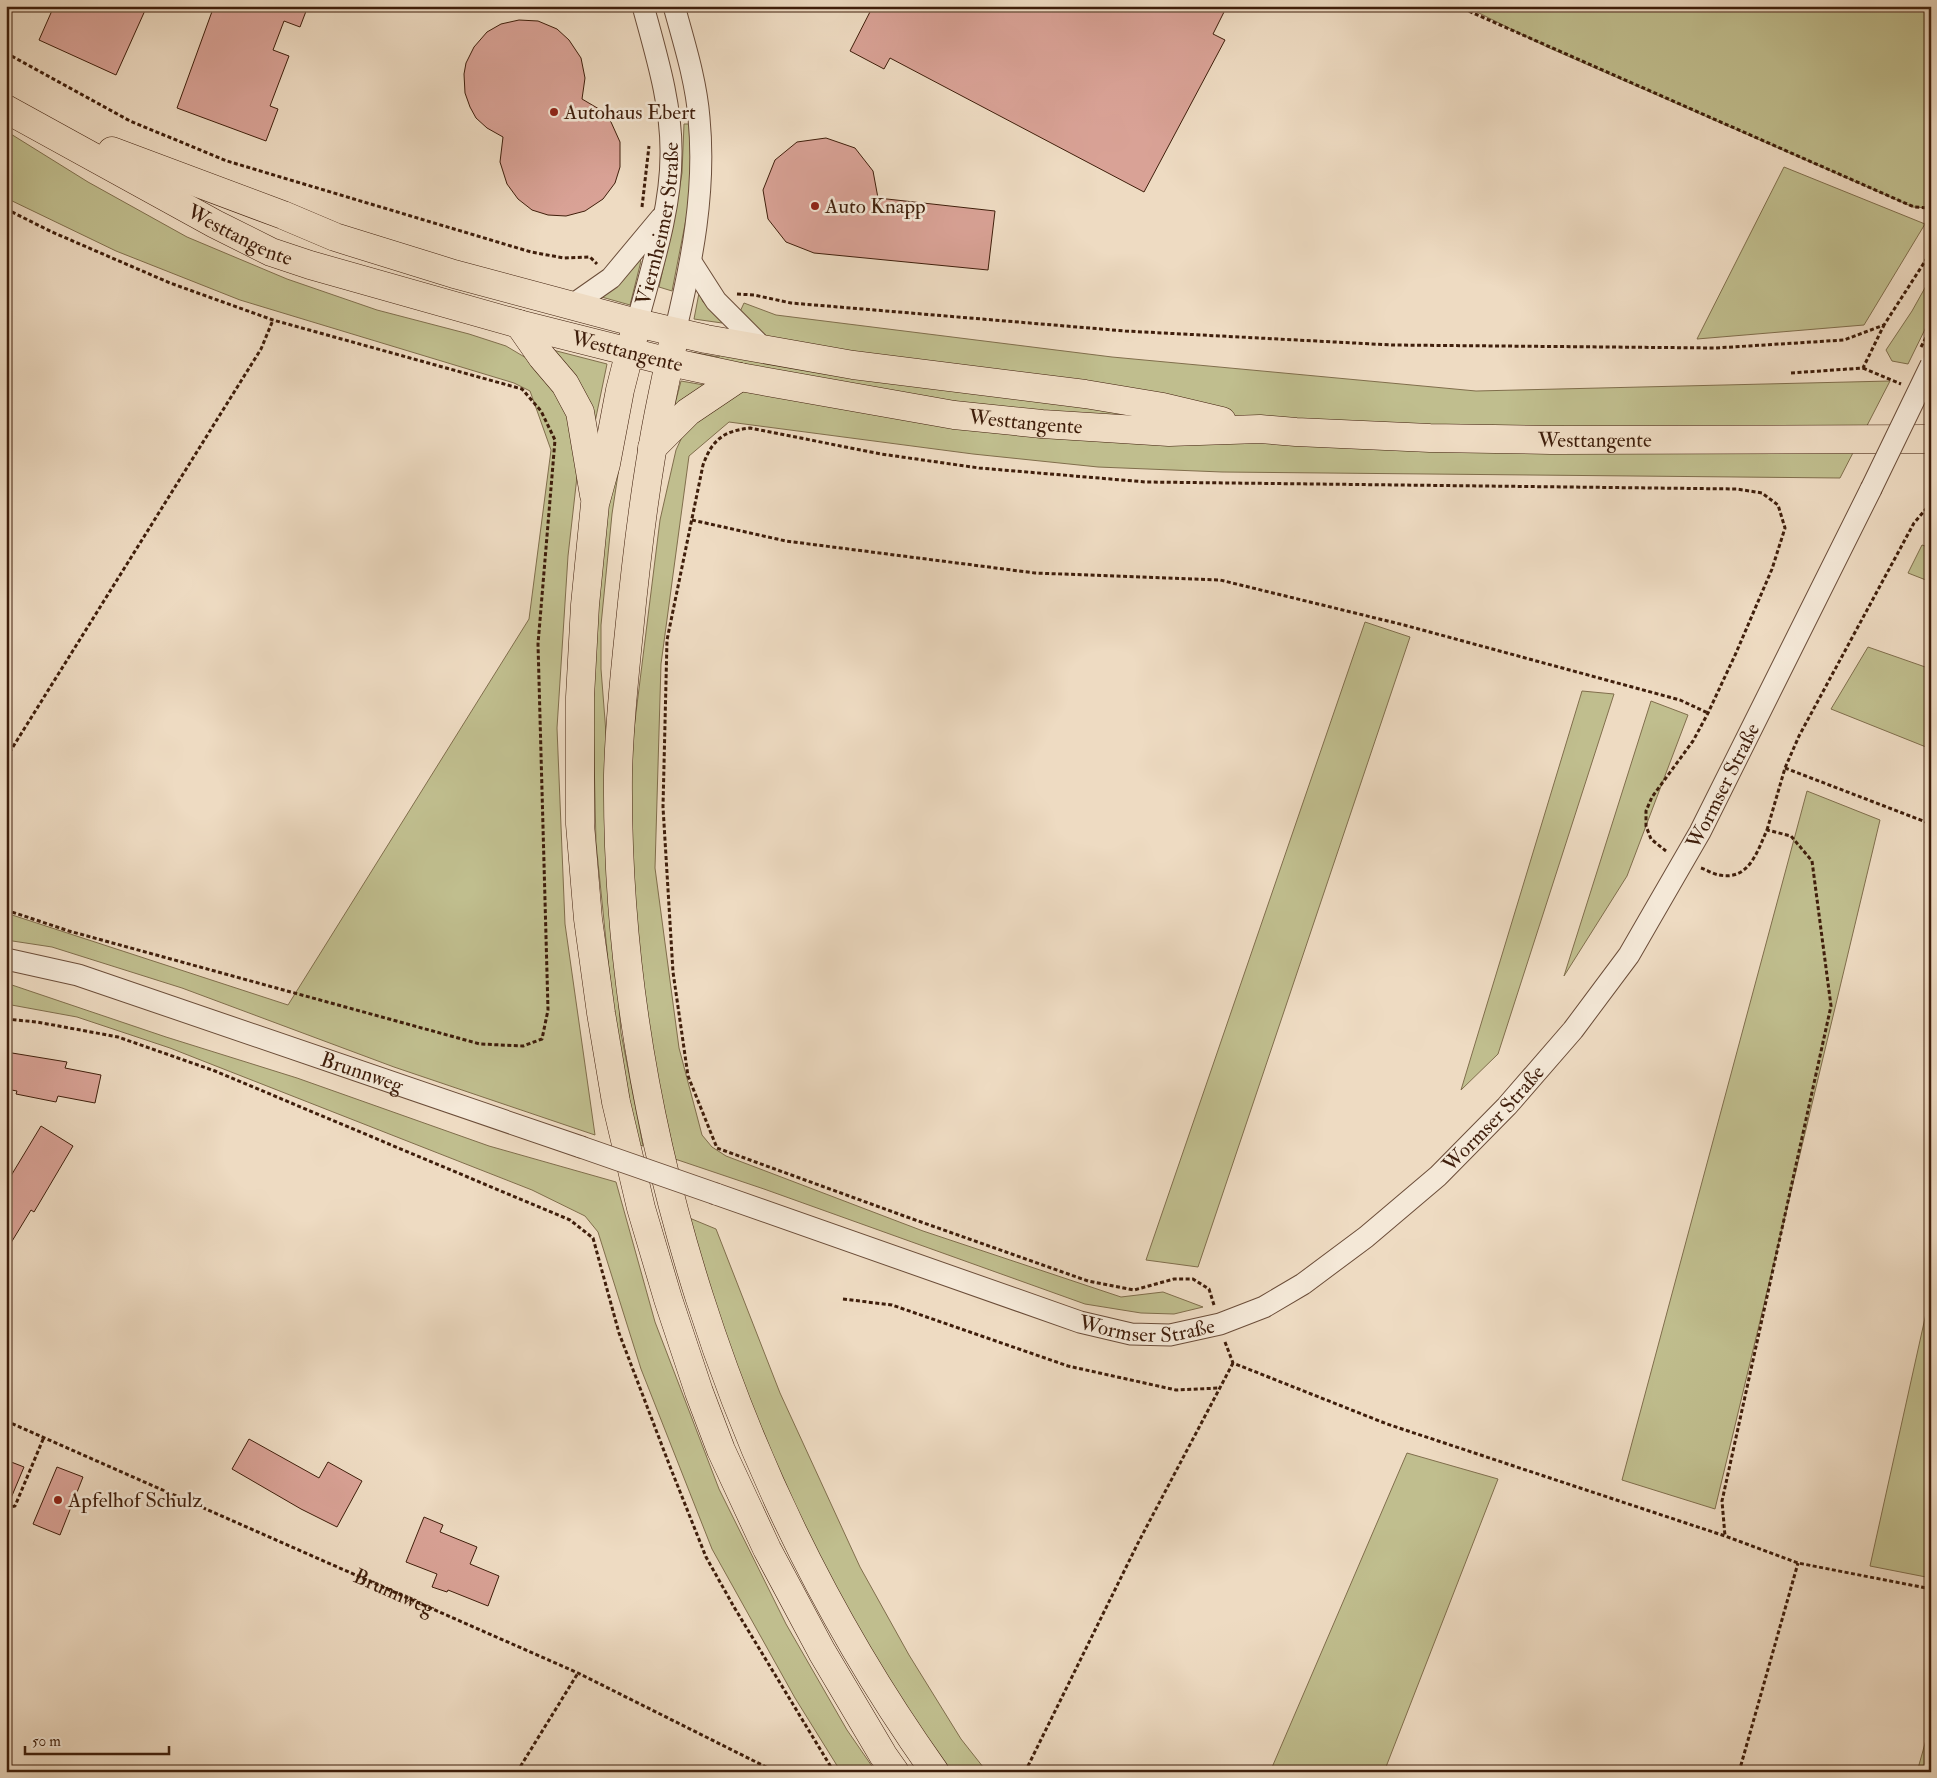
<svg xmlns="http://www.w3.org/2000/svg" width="1937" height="1778" font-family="'IM FELL Double Pica',serif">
<rect width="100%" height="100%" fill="#eedbc2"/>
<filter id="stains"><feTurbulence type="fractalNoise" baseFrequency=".004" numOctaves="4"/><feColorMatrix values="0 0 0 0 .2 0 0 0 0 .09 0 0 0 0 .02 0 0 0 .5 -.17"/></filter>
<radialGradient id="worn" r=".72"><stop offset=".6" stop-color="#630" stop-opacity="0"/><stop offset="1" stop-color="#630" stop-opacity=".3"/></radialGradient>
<path fill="#c0be8e" stroke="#806e4c" d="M1465 6H1931V208L1913 207 1547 47Z
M684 124H690L692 165 688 209 672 291 659 287 675 215 682 173Z
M6 131 88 182 187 237 287 279 377 310 469 334 506 346 538 365 563 393 580 450 568 556 557 728 565 924 595 1135 394 1067 182 988 52 947 6 940V913L288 1005 529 619 551 450 530 391 514 383 240 300 116 251 6 198Z
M1784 167 1925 224 1864 325 1697 339Z
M640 260 641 261 630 305 598 296Z
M1931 277V317L1908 364 1892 361 1886 350 1912 311Z
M699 293 703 302 723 320 722 323 694 319Z
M744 303 776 315 1112 357 1476 391 1890 381 1840 478 1222 472 1098 467 973 454 729 422 689 456 661 664 655 868 679 1048 702 1135 712 1147 726 1156 923 1231 1121 1297 1163 1292 1203 1307 1174 1314 1141 1313 1085 1304 764 1189 675 1159 639 993 627 785 660 520 676 450 705 387 673 412 681 381 704 385 705 387 716 363 691 356V352L719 357Z
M545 348 607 364 595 422Z
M630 395 612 514 601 625V669L607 746 611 903 621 1033 643 1146 637 1144 612 999 596 843 593 711 596 625 605 515Z
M1922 545 1931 548V582L1908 573Z
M1365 622 1410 637 1198 1267 1146 1260Z
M1868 647 1931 669V749L1831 709Z
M1582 691 1614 694 1498 1054 1461 1090Z
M1651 701 1688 715 1627 876 1564 976Z
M1807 791 1880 820 1715 1509 1622 1480Z
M6 983 166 1037 297 1078 489 1146 616 1182 655 1322 719 1489 786 1624 847 1730 876 1772H841L795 1698 712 1549 641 1369 598 1232 585 1216 532 1190 170 1048 77 1017 6 1004Z
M687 1217 716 1229 780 1393 860 1567 909 1655 961 1739 987 1772H947L894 1691 792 1511 732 1363Z
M1931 1291V1578L1870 1566Z
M1407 1453 1498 1479 1384 1772H1270Z
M1931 1722V1772H1917Z"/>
<path fill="#d9a296" stroke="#3f1e0b" d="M54 6H147L116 75 39 40Z
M214 6H308L300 27 284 21 273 50 289 56 270 106 278 109 266 141 177 108Z
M873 6H1227L1213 34 1225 40 1144 192 890 58 884 69 850 51Z
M519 20 538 21 557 29 569 40 581 58 585 78 582 99 599 109 611 122 620 142V167L615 183 603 199 585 211 566 216 548 215 532 210 518 199 507 184 500 162 503 137 487 128 476 118 470 107 465 93 464 74 466 63 474 47 487 32 501 24Z
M826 138 855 148 873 171 878 198 995 211 988 270 814 253 786 242 768 219 763 190 775 160 797 142Z
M6 1052 67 1062 65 1068 101 1075 95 1103 58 1096 56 1102 16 1094 17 1091 6 1089Z
M41 1126 73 1146 34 1212 31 1210 6 1251V1184Z
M249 1439 319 1478 328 1462 362 1481 337 1527 301 1509 232 1469Z
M6 1460 24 1467 6 1510Z
M57 1467 83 1477 60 1535 33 1524Z
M424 1517 443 1525 440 1532 477 1547 470 1564 499 1576 488 1606 448 1590 447 1592 432 1587 437 1574 406 1562Z"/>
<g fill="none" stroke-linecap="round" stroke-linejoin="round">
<g stroke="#6b4d39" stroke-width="23">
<g id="minor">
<path d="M674 6C684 43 696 80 699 118 706 190 692 262 675 332"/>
<path d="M691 262 716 301 764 349"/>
<path d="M571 306 611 278 661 218"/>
<path id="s2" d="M637 323C651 270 671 210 671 155 672 105 656 54 643 6"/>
<path id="s3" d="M6 959 78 975 581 1147"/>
<path id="s4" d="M716 1194 1080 1322 1131 1334 1170 1335 1220 1324 1264 1307 1303 1284 1366 1237 1438 1176 1507 1106 1573 1030 1629 955 1648 922 1700 832 1871 489"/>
</g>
</g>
<g stroke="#3f1e0b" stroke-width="29">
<g id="major">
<path id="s5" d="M6 109 215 224 271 252 310 265 519 324 670 362 740 377 954 415 1042 424 1169 432 1260 429 1296 432 1430 438 1551 440 1931 439"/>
<path d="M112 151 283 215 335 237 454 274 637 323 706 339 853 365 1085 394 1163 407 1222 421"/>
<path d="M637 323 620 390 606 464 595 504 585 605 580 697V824L588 919 601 1013 616 1102 641 1208 668 1299 699 1392 721 1450 767 1549 822 1652 883 1755 895 1772"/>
<path d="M519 324 542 357 565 384 580 412 594 495"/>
<path d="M675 332C668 372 658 411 652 451 642 511 635 571 629 632 624 679 619 728 618 775 615 1124 733 1488 935 1772"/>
<path d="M652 448 688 412 740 377"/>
</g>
</g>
<g stroke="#3f1e0b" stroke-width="3" stroke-dasharray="4 2.5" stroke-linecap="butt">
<path d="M1457 6 1914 207 1931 208"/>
<path d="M6 53 130 121 227 161 531 252 564 258 590 257 597 264"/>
<path d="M642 207 649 146"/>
<path d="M6 209 52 232 170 283 273 320 522 389 541 411 555 440 538 644 548 1010 542 1039 523 1046 480 1044 69 931 6 910"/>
<path d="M737 294 754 295 791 303 1125 331 1392 345 1716 348 1844 340 1884 325 1931 252"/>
<path d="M1921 347 1931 328"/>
<path d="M1863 368 1901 384"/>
<path d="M1791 373 1863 368 1884 325"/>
<path d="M692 520 786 541 1035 573 1220 580 1404 625 1680 700 1708 713"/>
<path d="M6 758 261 349 273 320"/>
<path d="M1785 768 1931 824"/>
<path d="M1767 830 1785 768 1799 736 1914 523 1931 503"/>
<path d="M1701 868C1707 870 1713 874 1719 875 1749 881 1757 852 1767 830L1791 836 1812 861 1831 1006 1722 1501 1725 1536"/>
<path d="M6 1019 37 1022 118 1037 215 1071 570 1220 593 1238 619 1333 669 1464 706 1557 734 1607 834 1772"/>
<path d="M843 1299 892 1305 1068 1366 1176 1390 1219 1388"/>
<path d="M1214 1305 1209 1289 1193 1279H1174L1134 1290 1088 1281 907 1217 717 1148 688 1076 673 972 663 807 667 640 703 465C712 440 723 431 750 428L881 454 979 468 1146 482 1737 489 1762 493 1778 505 1785 528 1772 569 1736 653 1708 713 1693 741 1652 797 1646 811V826L1651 839 1666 851"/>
<path d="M1225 1342 1233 1363 1387 1424 1725 1536 1798 1563 1931 1589"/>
<path id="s1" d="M6 1421 578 1673 776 1772"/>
<path d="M6 1508 15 1506 44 1437"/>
<path d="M517 1772 578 1673"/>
<path d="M1025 1772 1138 1543 1233 1363"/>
<path d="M1739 1772 1798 1563"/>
</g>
<use href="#minor" stroke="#f4e8d7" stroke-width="21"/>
<use href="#major" stroke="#eedbc2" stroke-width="28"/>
<g stroke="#6b4d39" stroke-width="23" stroke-linecap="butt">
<path id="minor-bridge" d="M1871 489 1931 365
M581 1147 716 1194"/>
</g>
<use href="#minor-bridge" stroke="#f4e8d7" stroke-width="21"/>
</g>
<g fill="#8f2418" stroke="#f4e8d7" stroke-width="2">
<circle cx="554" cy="112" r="5"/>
<circle cx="815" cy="206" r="5"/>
<circle cx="58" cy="1500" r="5"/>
</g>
<g text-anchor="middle" stroke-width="5" stroke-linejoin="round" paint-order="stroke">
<g font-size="21" fill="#3f1e0b" stroke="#f4e8d7" text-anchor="start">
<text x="564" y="119">Autohaus Ebert</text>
<text x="825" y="213">Auto Knapp</text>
<text x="68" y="1507">Apfelhof Schulz</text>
</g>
<g font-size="21" fill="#3f1e0b" stroke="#f4e8d7">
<text dy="7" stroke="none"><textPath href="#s2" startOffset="102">Viernheimer Straße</textPath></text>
<text dy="7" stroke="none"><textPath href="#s5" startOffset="266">Westtangente</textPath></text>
<text dy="7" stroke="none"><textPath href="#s5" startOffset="671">Westtangente</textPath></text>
<text dy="7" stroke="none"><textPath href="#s5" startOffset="1076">Westtangente</textPath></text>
<text dy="7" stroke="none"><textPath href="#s5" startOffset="1646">Westtangente</textPath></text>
<text dy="7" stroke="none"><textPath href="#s4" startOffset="1280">Wormser Straße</textPath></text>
<text dy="7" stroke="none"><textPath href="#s3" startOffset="374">Brunnweg</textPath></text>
<text dy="7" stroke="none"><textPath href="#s4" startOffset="874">Wormser Straße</textPath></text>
<text dy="7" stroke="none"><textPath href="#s4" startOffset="454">Wormser Straße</textPath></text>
<text dy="7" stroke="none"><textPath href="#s1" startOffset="424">Brunnweg</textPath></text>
</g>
</g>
<rect width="1937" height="1778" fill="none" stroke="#eedbc2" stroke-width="25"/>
<rect x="8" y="8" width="1922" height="1763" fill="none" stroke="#3f1e0b" stroke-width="2.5"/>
<rect x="12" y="12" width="1912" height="1753" fill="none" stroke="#3f1e0b"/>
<path d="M25 1746v8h144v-8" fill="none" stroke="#3f1e0b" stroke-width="2.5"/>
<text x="32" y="1746" font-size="15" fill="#3f1e0b" stroke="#f4e8d7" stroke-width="4" paint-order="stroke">50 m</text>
<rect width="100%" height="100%" filter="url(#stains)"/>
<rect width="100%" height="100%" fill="url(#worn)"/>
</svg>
